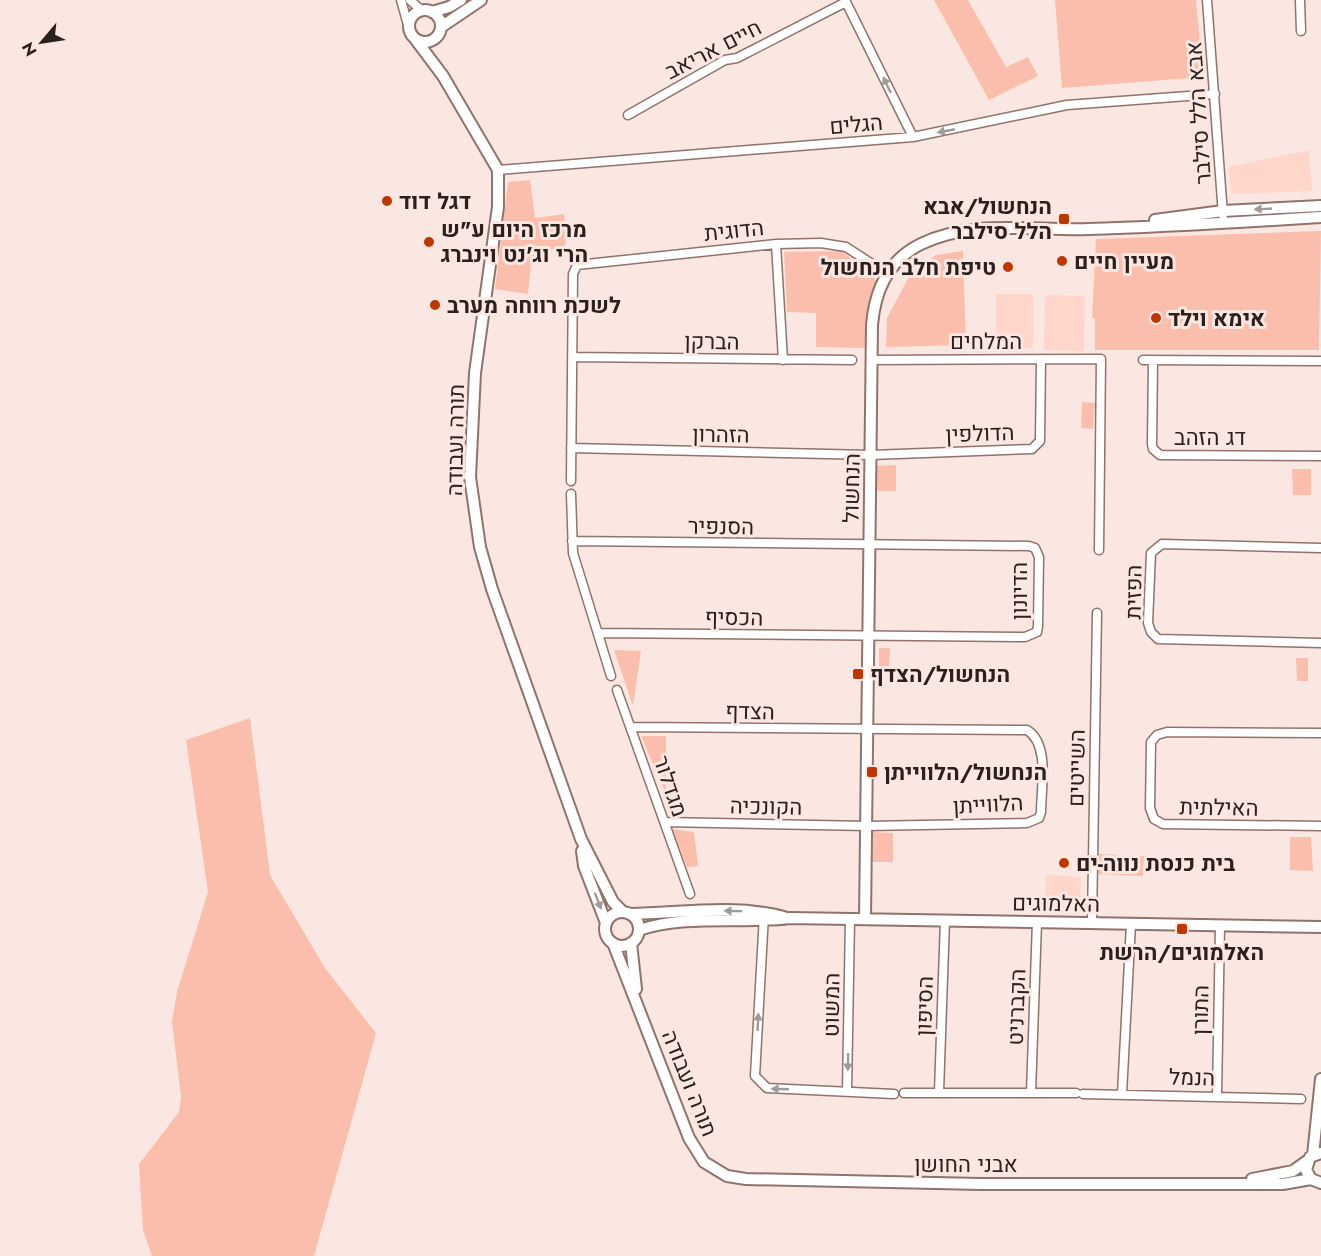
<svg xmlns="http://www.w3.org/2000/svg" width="1321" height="1256" font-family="Jost,Heebo,sans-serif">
<rect width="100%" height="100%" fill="#fbe7e1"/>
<path fill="#ffd6ca" d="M1309 150 1312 191 1232 194 1228 167Z
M996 294H1033V348L996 347Z
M1045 295 1085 296 1084 351 1044 350Z
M1046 875 1081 877 1080 908 1045 907Z"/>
<path fill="#fcbeac" d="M934 0H968L1006 67 1028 57 1038 76 989 100Z
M1055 0H1196L1203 77 1062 88Z
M530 180 535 218 564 214 566 245 543 252 531 263 528 294 495 289 508 182Z
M1321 231 1319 350H1095V319L1092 318 1096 239Z
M842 251 876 280 868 312 867 348 816 347V313L787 312 784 252Z
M963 251 966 345 886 347 887 318 911 273 936 255Z
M1082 402 1095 403 1093 429 1081 428Z
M896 465V491H875L876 466Z
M1292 469H1311V495H1293Z
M879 648H890L889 670 879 669Z
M614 650 641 651 633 706Z
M1296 658H1308V681H1297Z
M250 718 270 875 325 968 376 1033 314 1256H152L143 1230 139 1164 179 1112 181 1097 172 1022 177 992 208 892 186 740Z
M641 736H666V794Z
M672 829 694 832 698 866 687 867Z
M871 832 893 833V862H871Z
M1290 837H1311L1313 871 1290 870Z
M1096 854 1144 856 1143 876 1096 874Z"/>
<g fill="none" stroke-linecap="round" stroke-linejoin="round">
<g stroke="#90736a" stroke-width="11">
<path id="minor" d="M401 0 408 25
M410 0 421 10
M845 0 913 137
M1207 0 1223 215
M1300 0 1301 31
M628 115 725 60 737 58 846 2
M498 170 913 137 1067 105 1215 94
M776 244 783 360
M572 357 852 360
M872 360 1101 359 1099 550
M1143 360 1321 361
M1153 361 1152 444 1153 449 1160 455 1321 456
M571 448 871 455 1032 449 1040 441 1041 359
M571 481 573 274 577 265 776 244 821 243 846 247 886 273
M571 494 573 553 611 676
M572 541 1029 546 1035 548 1039 557 1038 626 1037 632 1025 637 598 633
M1321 548 1162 544 1151 553 1148 623 1151 632 1158 639 1321 643
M617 690 690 894
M632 727 1027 730C1050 744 1041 788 1041 812L1039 818 1027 823 867 826 665 822
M1321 733 1167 732 1157 735 1151 742 1150 808 1154 819 1163 824 1321 826
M764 915 755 1076 767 1088 894 1094
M1092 923 1097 613
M847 1091 850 919
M939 1092 945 920
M1031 1092 1037 922
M904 1093H1076
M1083 1094 1301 1099
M1122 1094 1131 924
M1217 1096 1220 925"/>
</g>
<g stroke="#90736a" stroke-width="14">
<path id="tertiary" d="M409 26a16 16 0 1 1 32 0a16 16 0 1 1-32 0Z
M432 12 449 7 461 0
M441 27 481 0
M416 40 443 76 498 170V207L475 373 470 477 480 547 492 589 581 839 613 902 622 911
M1155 220 1223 211 1321 206
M582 851 584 866 606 923
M605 929a17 17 0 1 1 34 0a17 17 0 1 1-34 0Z
M631 914C682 913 734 904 784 917
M865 919 872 325C875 290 888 260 921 244 971 219 1035 231 1088 229 1166 227 1243 222 1321 217
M639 930C687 914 741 924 790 918L1321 927
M613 943 689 1138 704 1162 727 1176 746 1179 981 1184H1283L1311 1179
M631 943 636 989
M1321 1153 1310 1157 1306 1170 1311 1179 1321 1183
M1313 1155 1321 1079
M1252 1179 1293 1171 1307 1161"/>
</g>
<use href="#minor" stroke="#fff" stroke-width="8"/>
<use href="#tertiary" stroke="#fff" stroke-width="10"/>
</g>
<defs><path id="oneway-solid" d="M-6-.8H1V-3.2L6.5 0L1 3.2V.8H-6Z" transform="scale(1.5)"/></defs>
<g fill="#a09b99">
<use href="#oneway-solid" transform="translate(887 85) rotate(-116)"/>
<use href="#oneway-solid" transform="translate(946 131) rotate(169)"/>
<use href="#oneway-solid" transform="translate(1263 209) rotate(177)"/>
<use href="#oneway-solid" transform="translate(598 901) rotate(69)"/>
<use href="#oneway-solid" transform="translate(733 911) rotate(-179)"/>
<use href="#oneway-solid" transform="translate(758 1022) rotate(-87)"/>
<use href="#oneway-solid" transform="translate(848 1062) rotate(91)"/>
<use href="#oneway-solid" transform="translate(780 1089) rotate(-178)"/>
</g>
<g fill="#be3700" stroke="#fbe7e1" stroke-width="2">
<circle cx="387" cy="201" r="6"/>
<rect x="1058" y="213" width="12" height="12" rx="3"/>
<circle cx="429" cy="242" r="6"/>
<circle cx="1062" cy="261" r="6"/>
<circle cx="1008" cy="267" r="6"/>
<circle cx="435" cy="305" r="6"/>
<circle cx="1156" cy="318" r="6"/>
<rect x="852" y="668" width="12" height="12" rx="3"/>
<rect x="866" y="766" width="12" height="12" rx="3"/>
<circle cx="1064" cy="863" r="6"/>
<rect x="1176" y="923" width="12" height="12" rx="3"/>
</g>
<g text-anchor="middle" stroke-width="6" stroke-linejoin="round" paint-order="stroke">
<g font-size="22" fill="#2c201d" stroke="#fbe7e1">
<text transform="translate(713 49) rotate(-27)" y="8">חיים אריאב</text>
<text transform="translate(1198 113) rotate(-94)" y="8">אבא הלל סילבר</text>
<text transform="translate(856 124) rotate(-5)" y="8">הגלים</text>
<text transform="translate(734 230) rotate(-6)" y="8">הדוגית</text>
<text transform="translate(712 341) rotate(1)" y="8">הברקן</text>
<text x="986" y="349">המלחים</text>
<text transform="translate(980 433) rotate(-2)" y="8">הדולפין</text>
<text transform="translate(721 434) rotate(1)" y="8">הזהרון</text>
<text x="1210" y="445">דג הזהב</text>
<text transform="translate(455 440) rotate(-89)" y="8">תורה ועבודה</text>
<text transform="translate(851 488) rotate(-89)" y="8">הנחשול</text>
<text transform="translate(721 526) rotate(1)" y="8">הסנפיר</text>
<text transform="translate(1019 591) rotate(-90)" y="8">הדיונון</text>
<text transform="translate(1133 592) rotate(-89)" y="8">הפזית</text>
<text transform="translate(734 617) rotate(1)" y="8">הכסיף</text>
<text transform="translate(750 711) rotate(1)" y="8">הצדף</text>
<text transform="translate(1076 768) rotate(-89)" y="8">השייטים</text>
<text transform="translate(671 786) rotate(71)" y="8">מגדלור</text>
<text transform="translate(988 804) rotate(-3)" y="8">הלווייתן</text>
<text transform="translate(766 806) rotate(1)" y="8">הקונכיה</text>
<text transform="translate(1219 807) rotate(1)" y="8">האילתית</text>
<text transform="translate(1056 903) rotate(1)" y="8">האלמוגים</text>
<text transform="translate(831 1005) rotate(-89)" y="8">המשוט</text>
<text transform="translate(924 1006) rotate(-88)" y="8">הסיפון</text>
<text transform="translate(1016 1007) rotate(-88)" y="8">הקברניט</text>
<text transform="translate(1200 1010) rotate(-89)" y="8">התורן</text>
<text transform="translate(1192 1077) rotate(1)" y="8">הנמל</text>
<text transform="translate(690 1083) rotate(68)" y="8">תורה ועבודה</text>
<text x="966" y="1172">אבני החושן</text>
</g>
<g font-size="22" font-weight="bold" fill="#2c201d" stroke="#fbe7e1" text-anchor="start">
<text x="399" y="209">דגל דוד</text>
<text x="1052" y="214" text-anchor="end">הנחשול/אבא<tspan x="1052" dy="25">הלל סילבר</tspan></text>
<text x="441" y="237">מרכז היום ע"ש<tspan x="441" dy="25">הרי וג'נט וינברג</tspan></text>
<text x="1074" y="269">מעיין חיים</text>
<text x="996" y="275" text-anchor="end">טיפת חלב הנחשול</text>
<text x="447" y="313">לשכת רווחה מערב</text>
<text x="1168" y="326">אימא וילד</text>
<text x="870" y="682">הנחשול/הצדף</text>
<text x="884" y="780">הנחשול/הלווייתן</text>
<text x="1076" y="871">בית כנסת נווה-ים</text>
<text x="1182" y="960" text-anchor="middle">האלמוגים/הרשת</text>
</g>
</g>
<g transform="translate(42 42) rotate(241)" stroke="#fbe7e1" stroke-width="4.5" paint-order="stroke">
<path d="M0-4.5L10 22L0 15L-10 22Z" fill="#2c201d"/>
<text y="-9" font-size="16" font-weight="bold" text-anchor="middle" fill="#2c201d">N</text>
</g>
</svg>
